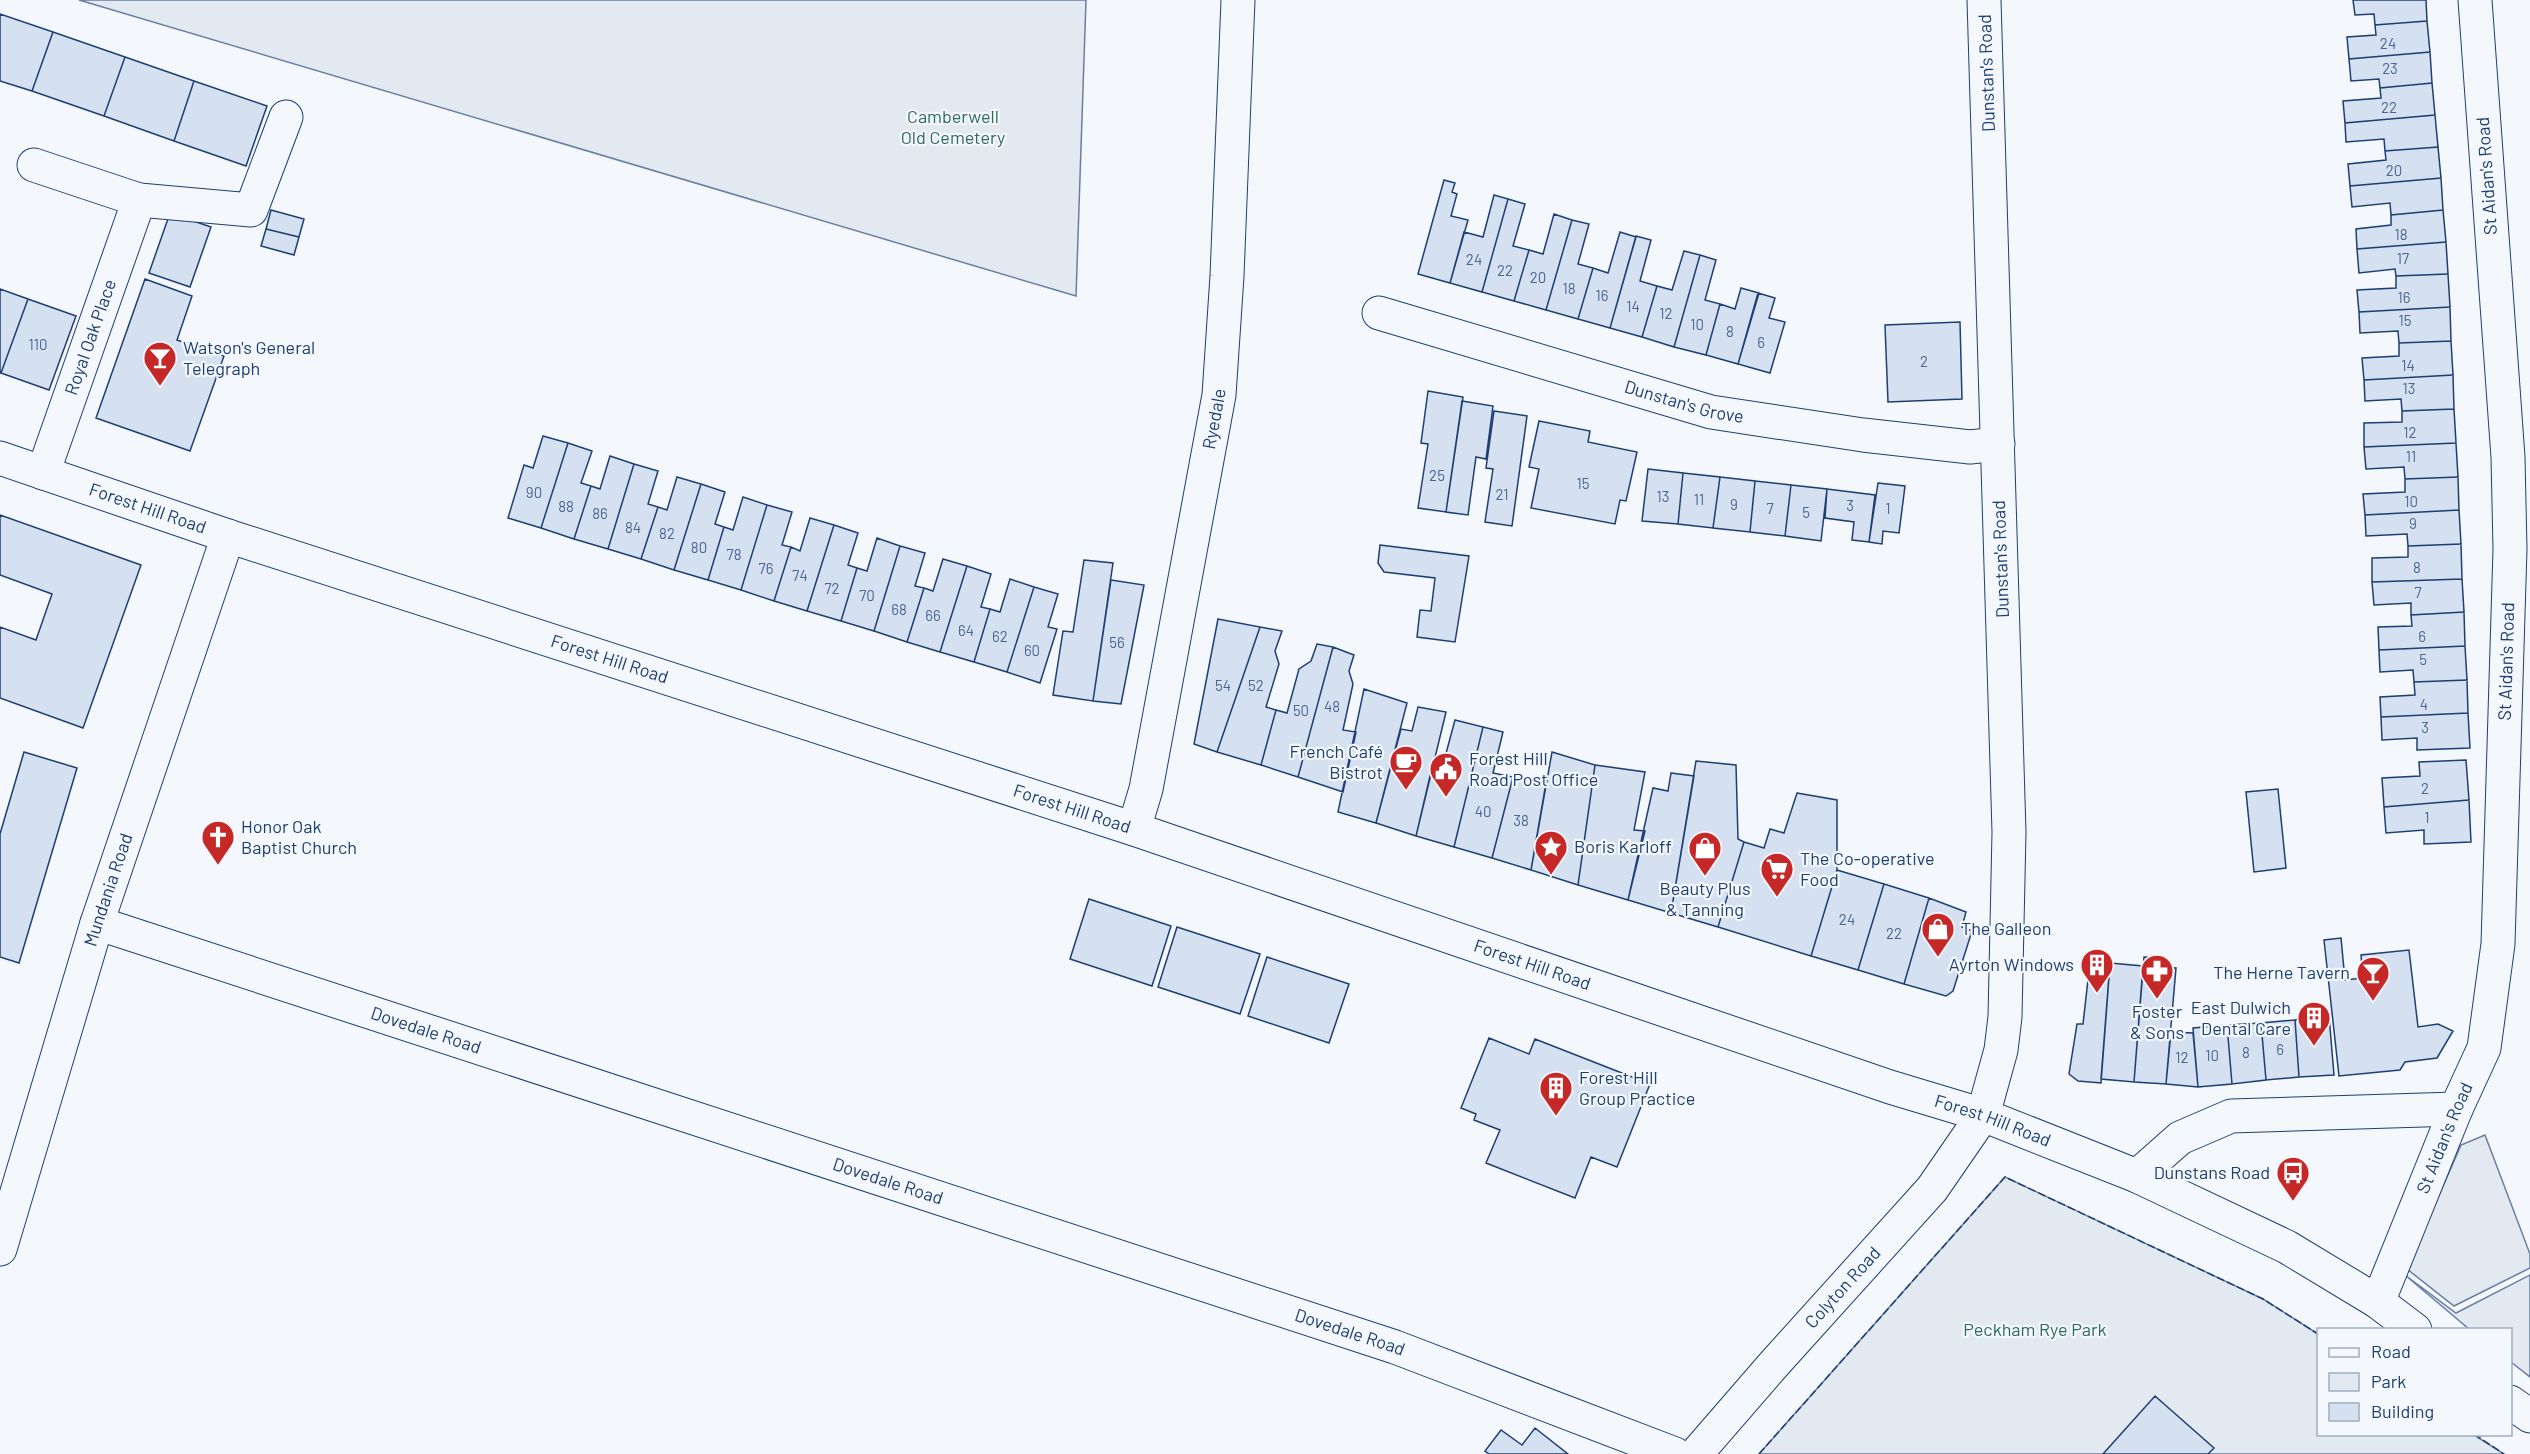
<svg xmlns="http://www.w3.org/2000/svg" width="2530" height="1454" font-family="Barlow,sans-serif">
<rect width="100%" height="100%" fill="#f4f7fb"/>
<path fill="#e3e9f0" stroke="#687fa3" stroke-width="1.5" d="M79 0H1086L1076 296Z
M2485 1135 2530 1254V1268L2454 1306 2407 1269 2461 1145Z
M2005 1177 2263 1299 2318 1334V1434L2474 1435 2504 1454H1759Z
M2405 1275 2456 1313 2530 1275V1377L2511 1362 2510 1330 2469 1329Z"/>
<path fill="#d5e0f0" stroke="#1d3f73" stroke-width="1.5" d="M2353 0H2426L2427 21 2375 25 2374 14 2355 15Z
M0 14 53 32 32 91 0 81Z
M2427 21 2430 52 2349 59 2347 37 2376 35 2375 25Z
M53 32 125 57 104 116 32 91Z
M2430 52 2432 83 2380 88 2379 79 2351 81 2349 59Z
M125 57 194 81 174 141 104 116Z
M194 81 267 106 246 166 174 141Z
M2432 83 2435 115 2345 123 2343 101 2381 98 2380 88Z
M2435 115 2438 147 2385 151 2384 139 2346 142 2345 123Z
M2438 147 2441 178 2350 186 2348 164 2386 160 2385 151Z
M2441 178 2443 210 2391 215 2390 203 2352 207 2350 186Z
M1444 180 1455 183 1452 192 1457 194 1451 216 1468 220 1450 283 1418 274Z
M1494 195 1508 199 1482 292 1450 283 1464 232 1483 237Z
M1508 199 1525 204 1513 246 1529 250 1514 301 1482 292Z
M271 210 304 219 299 237 266 229Z
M2443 210 2446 242 2357 249 2356 229 2391 225V215Z
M170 213 211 227 190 287 149 273Z
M1554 214 1572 220 1546 310 1514 301 1529 250 1543 254Z
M1572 220 1589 224 1578 264 1593 268 1578 319 1546 310Z
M266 229 299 237 294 255 261 246Z
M1620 232 1636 237 1610 328 1578 319 1593 268 1608 273Z
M1636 236 1651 240 1640 281 1657 286 1642 337 1610 328Z
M2446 242 2448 274 2396 276 2395 269 2359 273 2357 249Z
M1684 251 1700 255 1674 347 1642 337 1657 286 1672 290Z
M1700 255 1716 260 1705 300 1720 304 1706 355 1674 347Z
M2448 274 2450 307 2359 312 2357 290 2396 288V276Z
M145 279 192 296 177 340 224 356 190 451 96 418Z
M1741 288 1759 293 1738 364 1706 355 1720 304 1735 309Z
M0 289 28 299 1 373H0Z
M1758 293 1775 298 1769 318 1785 322 1770 373 1738 364Z
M28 299 76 316 49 390 1 373Z
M2450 307 2451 341 2399 343 2398 331 2360 333 2359 312Z
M1960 322 1962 399 1888 402 1885 325Z
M2451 341 2453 375 2364 380 2362 358 2399 356V343Z
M2453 375 2454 409 2402 411 2401 399 2365 401 2364 380Z
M1428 391 1463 397 1446 512 1418 508 1428 444 1421 443Z
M1462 401 1493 406 1486 459 1476 457 1468 515 1446 512Z
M2454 409 2456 443 2364 447V423L2402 422V411Z
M1494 411 1527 416 1512 526 1485 522 1493 469 1486 468Z
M1539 421 1590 431 1588 442 1637 452 1626 501 1620 500 1615 524 1531 508 1539 469 1529 467Z
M543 436 568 443 541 528 508 518 524 465 533 468Z
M568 443 592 451 581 483 591 486 574 539 541 528Z
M2456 443 2458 477 2405 479 2404 467 2366 469 2364 447Z
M610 456 634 464 608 549 574 539 591 486 600 489Z
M634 464 658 471 648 504 658 507 641 559 608 549Z
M1648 469 1683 473 1678 524 1642 521Z
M1683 473 1720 477 1713 528 1678 524Z
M677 477 701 484 674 570 641 559 658 507 667 510Z
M1720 477 1755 481 1750 532 1713 528Z
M2458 477 2459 510 2365 515 2363 494 2405 492V479Z
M1755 481 1791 485 1785 536 1750 532Z
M1878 483 1905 486 1899 533 1883 531 1882 544 1869 542Z
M701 484 725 492 715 524 724 527 708 580 674 570Z
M1791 485 1827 489 1821 541 1785 536Z
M1827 489 1875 495 1869 542 1852 540 1854 522 1825 518Z
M743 497 767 505 741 590 708 580 724 527 733 530Z
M767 505 792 512 782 545 791 547 774 601 741 590Z
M2459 510 2461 544 2408 546 2407 534 2366 536 2365 515Z
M0 515 141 565 83 728 0 698V627L36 640 52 594 0 575Z
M810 518 834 525 807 611 774 601 791 547 800 551Z
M834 525 858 533 848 565 857 568 841 621 807 611Z
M877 538 900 546 874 631 841 621 857 568 867 571Z
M2461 544 2462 579 2372 582V558L2408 557V546Z
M1380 545 1469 556 1455 642 1417 637 1420 610 1431 611 1435 578 1384 572 1378 563Z
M900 546 925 553 915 586 924 588 907 642 874 631Z
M943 559 967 566 940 652 907 642 924 588 933 591Z
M1084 560 1113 563 1093 701 1053 695 1063 631 1073 632Z
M967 566 991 574 981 607 990 609 974 662 940 652Z
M1010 579 1034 587 1007 672 974 662 990 609 1000 612Z
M2462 579 2464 612 2411 615V603L2374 605 2372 582Z
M1111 580 1144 585 1121 704 1093 701Z
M1034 587 1058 594 1048 627 1057 629 1040 683 1007 672Z
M2464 612 2465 646 2379 650 2378 627 2412 626 2411 615Z
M1218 619 1260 627 1217 752 1194 744Z
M1260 627 1282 631 1275 651 1279 664 1266 707 1276 710 1261 765 1217 752Z
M1317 644 1333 647 1298 777 1261 765 1276 710 1287 713 1299 669 1311 661Z
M2465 646 2467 680 2414 682 2413 670 2380 672 2379 650Z
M1333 647 1354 655 1349 671 1353 684 1343 730 1356 732 1343 792 1298 777Z
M2467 680 2468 713 2381 717 2380 697 2415 695 2414 682Z
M1364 689 1407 703 1376 823 1338 812Z
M1418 707 1446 712 1416 836 1376 823 1401 729 1412 731Z
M2468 713 2470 748 2417 750V738L2382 740 2381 717Z
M1455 720 1483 727 1454 847 1416 836 1434 759 1444 761Z
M1483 727 1503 732 1493 773 1513 777 1492 858 1454 847Z
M24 752 77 768 19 963 0 957V834Z
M1552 752 1595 765 1578 885 1531 870Z
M2466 760 2469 800 2384 807 2382 778 2420 776 2419 762Z
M1696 761 1736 765 1738 839 1744 842 1718 927 1671 913Z
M1595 765 1645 772 1634 830 1645 831 1628 900 1578 885Z
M1671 773 1694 776 1671 913 1628 900 1653 788 1668 791Z
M1513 777 1546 783 1531 870 1492 858Z
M2278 789 2286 868 2254 872 2246 792Z
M1797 793 1837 800V870L1811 956 1718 927 1744 842 1764 848 1770 829 1784 833Z
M2469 800 2471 842 2424 844V830L2386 833 2384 807Z
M1837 870 1884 884 1858 970 1811 956Z
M1884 884 1929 898 1904 984 1858 970Z
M1929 898 1966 912 1962 927 1972 931 1953 991 1946 996 1904 984Z
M1089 899 1171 926 1152 986 1070 959Z
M1177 927 1260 954 1240 1014 1158 987Z
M2341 938 2345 980 2363 978 2361 955 2409 950 2418 1027 2438 1024 2453 1031 2437 1058 2405 1062 2400 1070 2339 1076 2324 940Z
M1267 957 1349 984 1329 1043 1248 1016Z
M2144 957 2159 958 2158 967 2176 968 2166 1084 2134 1082Z
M2090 962 2110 964 2101 1083 2078 1081 2069 1074 2077 1024H2083Z
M2110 963 2143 966 2134 1082 2101 1079Z
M2329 1016 2334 1075 2299 1077 2295 1020Z
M2295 1020 2299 1077 2266 1080 2261 1023Z
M2261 1023 2266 1080 2232 1084 2227 1025Z
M2227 1025 2232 1084 2198 1087 2193 1028Z
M2171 1032 2193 1033 2198 1087 2166 1084Z
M1489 1038 1529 1054 1535 1039 1650 1084 1617 1167 1591 1157 1575 1198 1486 1163 1500 1130 1474 1120 1476 1114 1461 1108Z
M2155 1396 2214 1448 2208 1454H2103Z
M1535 1428 1568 1454H1489L1485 1451 1501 1430 1522 1445Z"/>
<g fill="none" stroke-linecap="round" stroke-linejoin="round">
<g stroke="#1d3f73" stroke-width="35">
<g id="street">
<path d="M34 165 139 200"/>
<path id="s1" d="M1379 313 1711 412 1863 435 1970 447 1998 444"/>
<path id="s2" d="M43 473 139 200 251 210 286 117"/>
<path id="s3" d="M1134 829 1146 789 1219 395 1227 276 1238 0"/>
<path id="s4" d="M97 923 1395 1347 1675 1454"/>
<path d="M1983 1115 2001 1050 2005 1017 2009 832 1984 0"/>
<path d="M2137 1176 2180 1138 2231 1116 2456 1109"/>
<path id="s5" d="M0 1249 97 923 228 536"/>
<path id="s6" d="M2378 1302 2456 1109 2484 1048 2498 944 2510 549 2508 457 2475 0"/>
</g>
</g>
<g stroke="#1d3f73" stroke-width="35">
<g id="secondary">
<path id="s7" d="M0 458 228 536 1134 829 1890 1087 1983 1115 2137 1176 2287 1247 2378 1302 2415 1330"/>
<path d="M2510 1402 2530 1416"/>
<path id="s8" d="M1696 1454 1774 1364 1932 1189 1983 1115"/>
</g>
</g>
<use href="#street" stroke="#f4f7fb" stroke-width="33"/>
<use href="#secondary" stroke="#f4f7fb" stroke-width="33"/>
<path stroke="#1d3f73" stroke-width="1.5" stroke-dasharray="8 3" stroke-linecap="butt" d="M2474 1434 2504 1454
M1759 1454 2005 1177 2263 1299 2318 1334"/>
</g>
<defs>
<g id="bar-pin" transform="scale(1.725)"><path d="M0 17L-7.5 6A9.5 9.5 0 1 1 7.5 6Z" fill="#c62828" stroke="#f4f7fb"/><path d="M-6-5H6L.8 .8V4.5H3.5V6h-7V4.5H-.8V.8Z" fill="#fff"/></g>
<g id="cafe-pin" transform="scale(1.725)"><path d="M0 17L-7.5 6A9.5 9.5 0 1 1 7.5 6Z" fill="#c62828" stroke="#f4f7fb"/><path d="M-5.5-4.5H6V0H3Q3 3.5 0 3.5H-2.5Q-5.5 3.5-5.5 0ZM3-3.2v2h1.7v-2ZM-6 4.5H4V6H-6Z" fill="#fff"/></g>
<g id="civic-pin" transform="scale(1.725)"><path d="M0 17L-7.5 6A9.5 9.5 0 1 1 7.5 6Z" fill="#c62828" stroke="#f4f7fb"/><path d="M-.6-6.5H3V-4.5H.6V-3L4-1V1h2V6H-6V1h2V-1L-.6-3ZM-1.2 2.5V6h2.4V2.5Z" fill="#fff"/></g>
<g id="church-pin" transform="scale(1.725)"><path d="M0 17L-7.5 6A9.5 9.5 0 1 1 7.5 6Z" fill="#c62828" stroke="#f4f7fb"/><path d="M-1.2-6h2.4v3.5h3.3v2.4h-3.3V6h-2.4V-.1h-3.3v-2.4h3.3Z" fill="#fff"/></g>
<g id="sight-pin" transform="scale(1.725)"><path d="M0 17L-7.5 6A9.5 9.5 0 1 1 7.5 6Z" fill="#c62828" stroke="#f4f7fb"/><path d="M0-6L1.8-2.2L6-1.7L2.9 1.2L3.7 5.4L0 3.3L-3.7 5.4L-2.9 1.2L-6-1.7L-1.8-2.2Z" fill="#fff"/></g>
<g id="shop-pin" transform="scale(1.725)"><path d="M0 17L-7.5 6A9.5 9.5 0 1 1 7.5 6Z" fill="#c62828" stroke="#f4f7fb"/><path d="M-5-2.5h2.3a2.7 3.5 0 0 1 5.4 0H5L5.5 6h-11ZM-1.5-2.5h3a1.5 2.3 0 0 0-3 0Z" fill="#fff"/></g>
<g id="supermarket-pin" transform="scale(1.725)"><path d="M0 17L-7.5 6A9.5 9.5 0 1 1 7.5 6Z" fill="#c62828" stroke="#f4f7fb"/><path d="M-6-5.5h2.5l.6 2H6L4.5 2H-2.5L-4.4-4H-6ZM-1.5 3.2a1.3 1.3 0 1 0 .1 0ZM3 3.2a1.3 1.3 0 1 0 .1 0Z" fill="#fff"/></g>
<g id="building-pin" transform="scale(1.725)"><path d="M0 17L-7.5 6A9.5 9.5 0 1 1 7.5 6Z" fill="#c62828" stroke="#f4f7fb"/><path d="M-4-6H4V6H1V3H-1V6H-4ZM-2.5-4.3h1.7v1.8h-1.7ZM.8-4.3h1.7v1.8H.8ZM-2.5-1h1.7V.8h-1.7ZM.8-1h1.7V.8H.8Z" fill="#fff"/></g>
<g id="pharmacy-pin" transform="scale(1.725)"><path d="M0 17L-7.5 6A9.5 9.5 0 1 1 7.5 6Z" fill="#c62828" stroke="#f4f7fb"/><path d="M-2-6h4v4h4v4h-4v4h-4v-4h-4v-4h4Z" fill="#fff"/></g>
<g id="bus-pin" transform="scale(1.725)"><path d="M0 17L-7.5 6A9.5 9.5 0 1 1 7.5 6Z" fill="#c62828" stroke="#f4f7fb"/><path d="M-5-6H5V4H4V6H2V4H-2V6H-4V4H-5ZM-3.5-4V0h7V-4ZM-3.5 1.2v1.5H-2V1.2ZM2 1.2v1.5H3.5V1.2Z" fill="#fff"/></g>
</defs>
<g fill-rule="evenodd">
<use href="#bar-pin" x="160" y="358"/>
<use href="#cafe-pin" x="1406" y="762"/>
<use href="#civic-pin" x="1446" y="769"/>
<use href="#church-pin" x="218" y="837"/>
<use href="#sight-pin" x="1551" y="847"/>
<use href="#shop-pin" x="1705" y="848"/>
<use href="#supermarket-pin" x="1777" y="869"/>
<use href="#shop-pin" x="1938" y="929"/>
<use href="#building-pin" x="2097" y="965"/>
<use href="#pharmacy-pin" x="2157" y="971"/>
<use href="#bar-pin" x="2373" y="973"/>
<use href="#building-pin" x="2314" y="1018"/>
<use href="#building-pin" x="1556" y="1088"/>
<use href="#bus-pin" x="2293" y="1173"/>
</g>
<g text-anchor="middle" stroke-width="4.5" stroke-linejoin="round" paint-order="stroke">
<g font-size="15" fill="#4b6792">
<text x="2388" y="49">24</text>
<text x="2390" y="74">23</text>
<text x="2389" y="113">22</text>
<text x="2394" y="176">20</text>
<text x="2401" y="240">18</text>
<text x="2403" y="264">17</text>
<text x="1474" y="265">24</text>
<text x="1505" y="276">22</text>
<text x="1538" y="283">20</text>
<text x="1569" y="294">18</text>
<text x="1602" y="301">16</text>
<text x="2404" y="303">16</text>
<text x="1633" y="312">14</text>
<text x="1666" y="319">12</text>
<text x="2405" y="326">15</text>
<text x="1697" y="330">10</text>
<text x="1730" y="337">8</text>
<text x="1761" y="348">6</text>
<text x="38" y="350">110</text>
<text x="1924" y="367">2</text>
<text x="2408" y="371">14</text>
<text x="2409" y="394">13</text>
<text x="2410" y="438">12</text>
<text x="2411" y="462">11</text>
<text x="1437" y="481">25</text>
<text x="1583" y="489">15</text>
<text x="534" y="498">90</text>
<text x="1502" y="500">21</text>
<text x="1663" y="502">13</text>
<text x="1699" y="505">11</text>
<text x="2411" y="507">10</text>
<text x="1734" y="510">9</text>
<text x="1850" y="511">3</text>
<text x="566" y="512">88</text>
<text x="1770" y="514">7</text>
<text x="1888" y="514">1</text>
<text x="1806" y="518">5</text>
<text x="600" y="519">86</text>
<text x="2413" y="529">9</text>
<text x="633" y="533">84</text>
<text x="667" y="539">82</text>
<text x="699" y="553">80</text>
<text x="734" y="560">78</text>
<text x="2417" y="573">8</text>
<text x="766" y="574">76</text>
<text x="800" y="581">74</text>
<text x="832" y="594">72</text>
<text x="2418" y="598">7</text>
<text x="867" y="601">70</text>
<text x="899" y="615">68</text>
<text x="933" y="621">66</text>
<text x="966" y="636">64</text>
<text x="1000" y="642">62</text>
<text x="2422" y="642">6</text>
<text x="1117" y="648">56</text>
<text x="1032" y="656">60</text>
<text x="2423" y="665">5</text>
<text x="1223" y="691">54</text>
<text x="1256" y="691">52</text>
<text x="2424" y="710">4</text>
<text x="1332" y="712">48</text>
<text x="1301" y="716">50</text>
<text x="2425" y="733">3</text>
<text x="2425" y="794">2</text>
<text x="1483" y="817">40</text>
<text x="2427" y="823">1</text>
<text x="1521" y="826">38</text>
<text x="1847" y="925">24</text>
<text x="1894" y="939">22</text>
<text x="2280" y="1055">6</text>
<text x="2246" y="1058">8</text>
<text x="2212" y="1061">10</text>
<text x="2182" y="1063">12</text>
</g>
<g font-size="18" fill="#1d3f73" stroke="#f4f7fb">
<text transform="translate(1987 73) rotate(-92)" y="6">Dunstan's Road</text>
<text transform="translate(2487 176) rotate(-94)" y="6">St Aidan's Road</text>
<text dy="6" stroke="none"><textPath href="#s2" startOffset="144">Royal Oak Place</textPath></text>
<text dy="6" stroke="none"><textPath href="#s1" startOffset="318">Dunstan's Grove</textPath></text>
<text dy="6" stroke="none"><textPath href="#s3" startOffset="418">Ryedale</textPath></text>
<text dy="6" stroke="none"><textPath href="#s7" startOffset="156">Forest Hill Road</textPath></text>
<text transform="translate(2001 559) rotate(-92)" y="6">Dunstan's Road</text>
<text dy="6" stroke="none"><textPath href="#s7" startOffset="642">Forest Hill Road</textPath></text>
<text dy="6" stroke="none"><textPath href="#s6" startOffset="663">St Aidan's Road</textPath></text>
<text dy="6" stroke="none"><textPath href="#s7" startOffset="1128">Forest Hill Road</textPath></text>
<text dy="6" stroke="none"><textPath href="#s5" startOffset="375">Mundania Road</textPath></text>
<text dy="6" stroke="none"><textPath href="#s7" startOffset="1614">Forest Hill Road</textPath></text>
<text dy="6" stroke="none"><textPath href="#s4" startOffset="346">Dovedale Road</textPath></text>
<text dy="6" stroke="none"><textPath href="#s7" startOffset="2100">Forest Hill Road</textPath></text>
<text dy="6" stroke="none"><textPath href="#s6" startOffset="177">St Aidan's Road</textPath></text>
<text dy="6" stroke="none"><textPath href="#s4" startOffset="832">Dovedale Road</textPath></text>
<text dy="6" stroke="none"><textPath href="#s8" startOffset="222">Colyton Road</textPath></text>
<text dy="6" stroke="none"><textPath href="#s4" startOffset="1318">Dovedale Road</textPath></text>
</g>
<g font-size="18" fill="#2c6c60" stroke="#f4f7fb">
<text x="953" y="123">Camberwell<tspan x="953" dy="21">Old Cemetery</tspan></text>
<text x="2035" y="1336">Peckham Rye Park</text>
</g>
<g font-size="18" fill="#1d3f73" stroke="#f4f7fb" text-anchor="start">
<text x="183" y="354">Watson's General<tspan x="183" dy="21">Telegraph</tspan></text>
<text x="1383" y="758" text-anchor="end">French Café<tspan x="1383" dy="21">Bistrot</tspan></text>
<text x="1469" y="765">Forest Hill<tspan x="1469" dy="21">Road Post Office</tspan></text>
<text x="241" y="833">Honor Oak<tspan x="241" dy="21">Baptist Church</tspan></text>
<text x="1574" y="853">Boris Karloff</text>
<text x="1800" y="865">The Co-operative<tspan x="1800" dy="21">Food</tspan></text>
<text x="1705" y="895" text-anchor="middle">Beauty Plus<tspan x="1705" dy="21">&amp; Tanning</tspan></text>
<text x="1961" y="935">The Galleon</text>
<text x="2074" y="971" text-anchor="end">Ayrton Windows</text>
<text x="2350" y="979" text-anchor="end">The Herne Tavern</text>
<text x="2291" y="1014" text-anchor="end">East Dulwich<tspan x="2291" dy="21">Dental Care</tspan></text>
<text x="2157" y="1018" text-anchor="middle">Foster<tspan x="2157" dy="21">&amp; Sons</tspan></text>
<text x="1579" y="1084">Forest Hill<tspan x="1579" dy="21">Group Practice</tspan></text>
<text x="2270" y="1179" text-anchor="end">Dunstans Road</text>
</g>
</g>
<rect x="2317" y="1328" width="195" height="108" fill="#f4f7fb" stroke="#9eadc5" stroke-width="1.5"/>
<rect x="2329" y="1348" width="30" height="9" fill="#f4f7fb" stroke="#9eadc5" stroke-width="1.5"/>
<text x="2371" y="1358" font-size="18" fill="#1d3f73">Road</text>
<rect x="2329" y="1373" width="30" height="18" fill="#e3e9f0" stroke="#9eadc5" stroke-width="1.5"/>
<text x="2371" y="1388" font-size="18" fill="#1d3f73">Park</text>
<rect x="2329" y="1403" width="30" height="18" fill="#d5e0f0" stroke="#9eadc5" stroke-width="1.5"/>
<text x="2371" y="1418" font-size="18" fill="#1d3f73">Building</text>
</svg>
